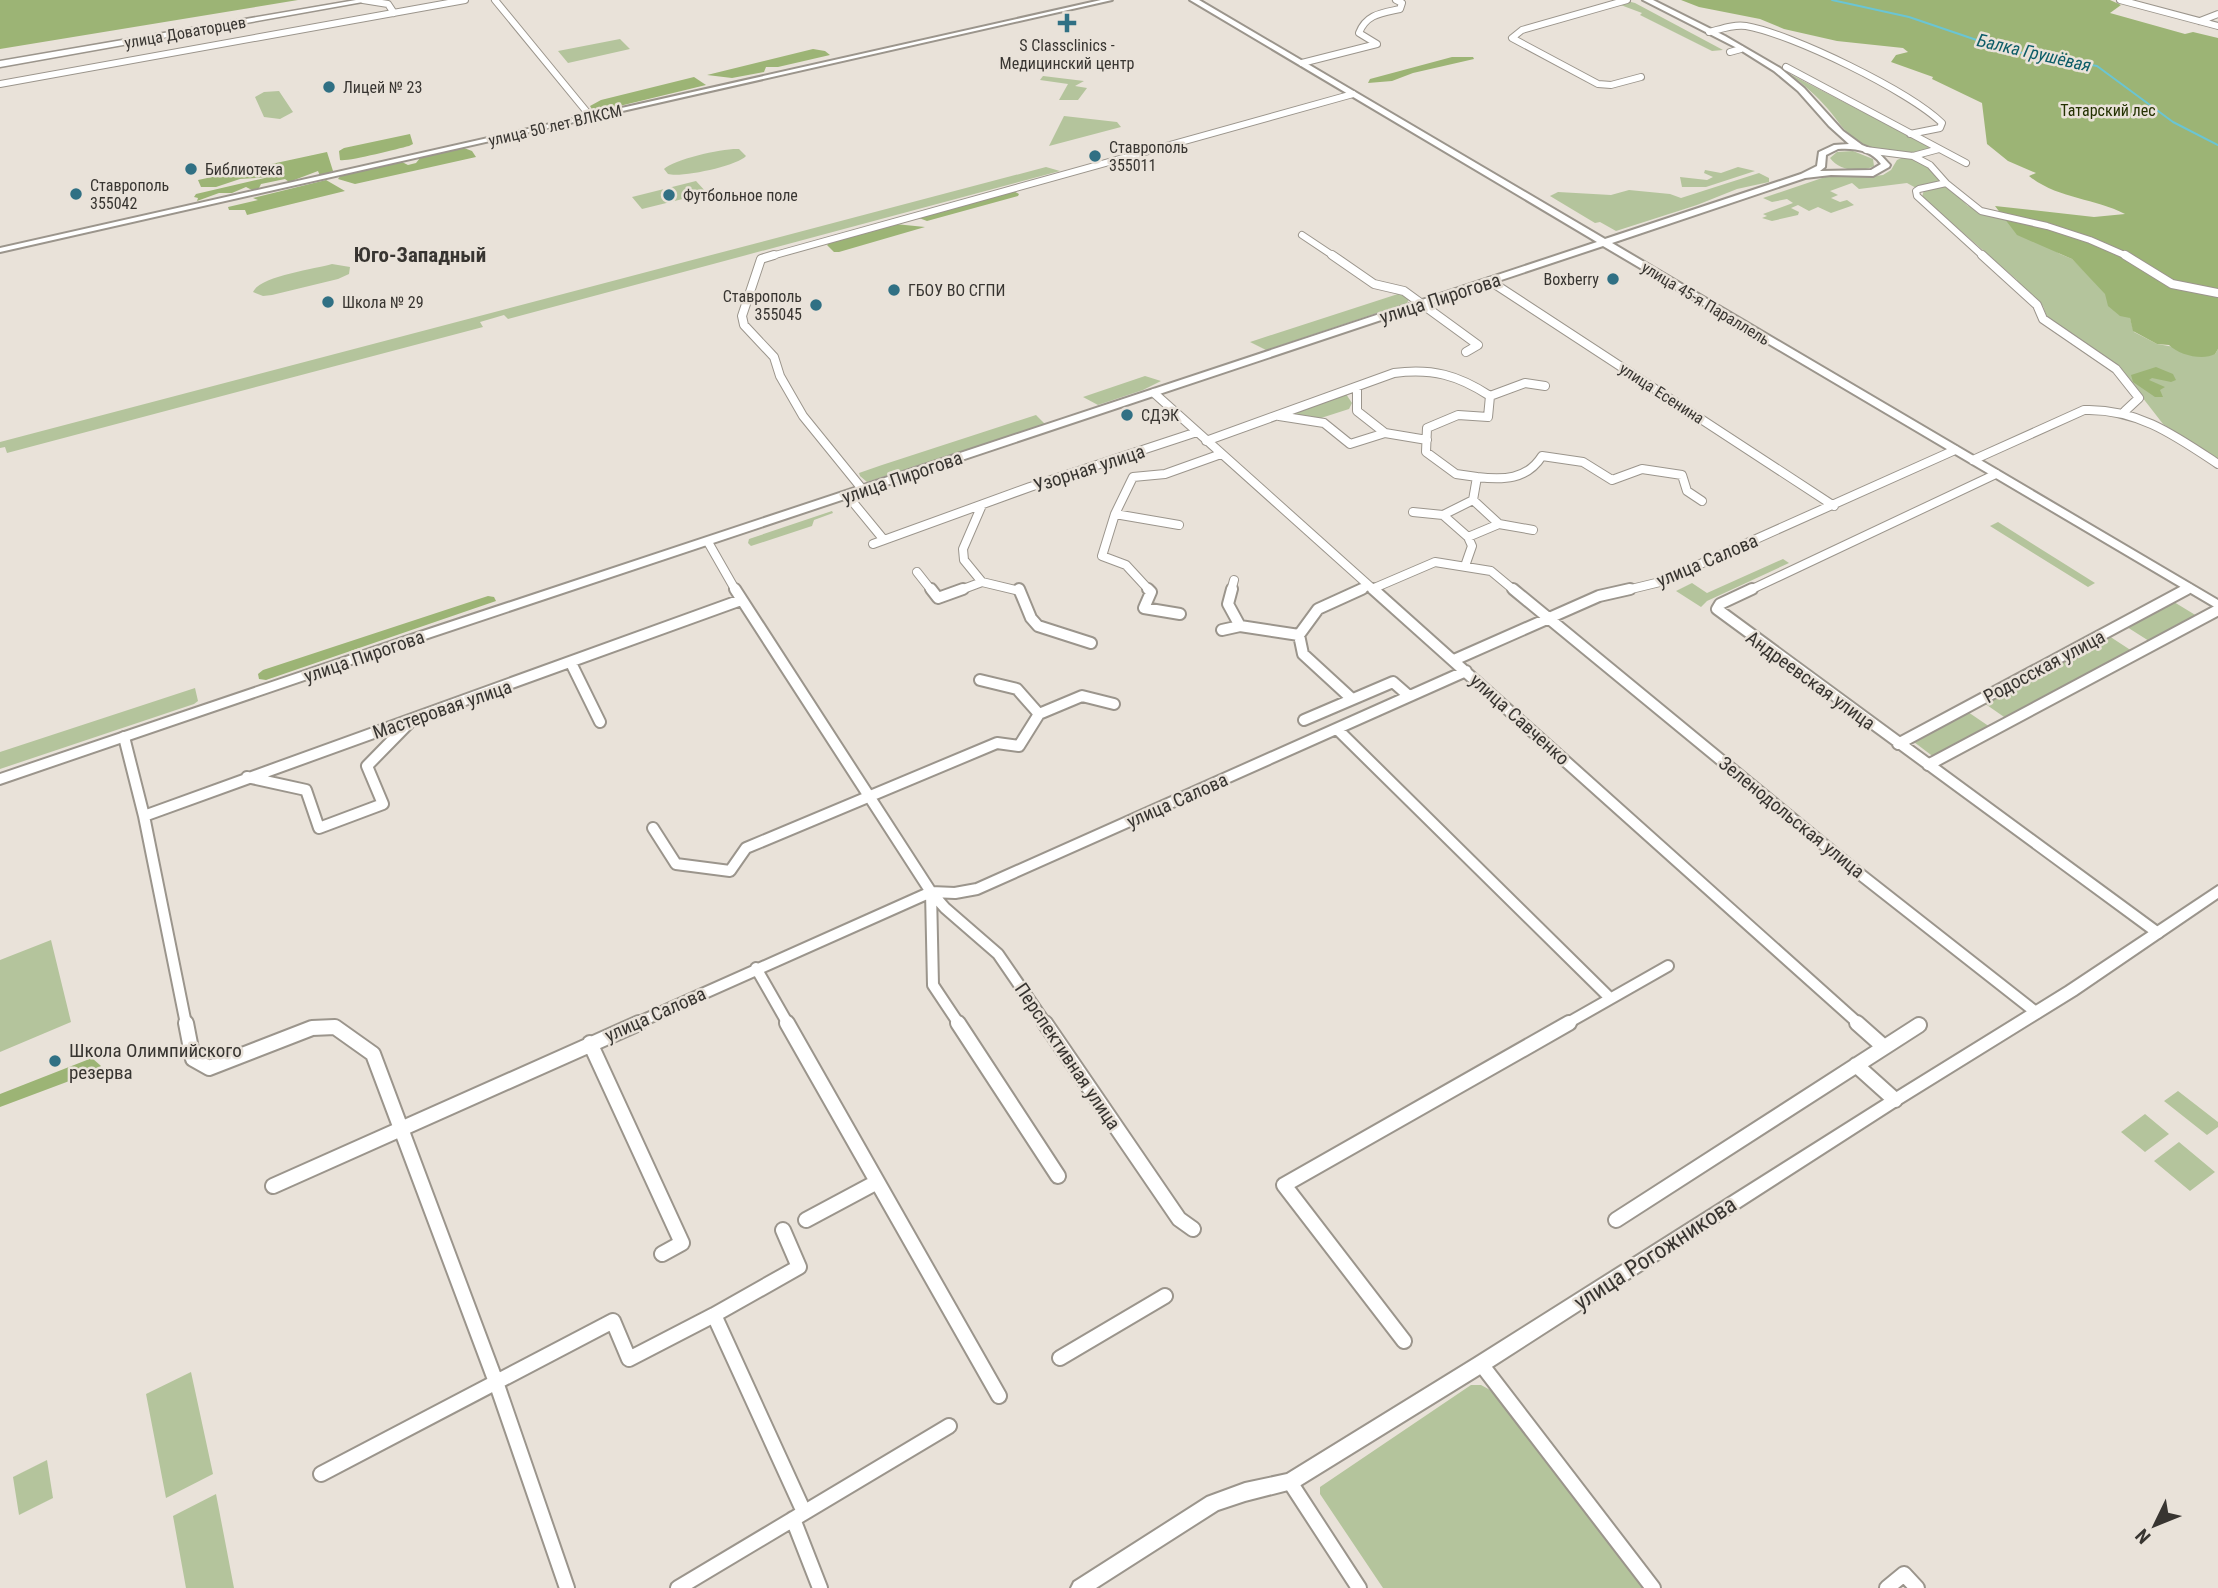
<svg xmlns="http://www.w3.org/2000/svg" width="2218" height="1588" font-family="'Roboto Condensed',sans-serif">
<rect width="100%" height="100%" fill="#e9e2d9"/>
<path fill="#b4c49c" d="M1627 1 1635 3 1723 50 1712 51 1640 15 1642 13 1618 4Z
M620 39 630 49 568 63 558 51Z
M1788 73 1928 146 1930 150C1908 155 1871 155 1853 138 1843 130 1836 118 1828 109 1817 96 1802 83 1788 73Z
M1043 76 1084 81 1075 86 1087 88 1078 100H1059L1068 84 1040 80Z
M279 91 293 112 280 119 264 117 255 97 264 92Z
M1064 116 1117 122 1121 127 1049 146Z
M739 149 746 156C737 166 681 178 668 174L664 169C674 159 724 148 739 149Z
M1853 151 1873 159 1874 166C1860 173 1839 171 1830 158L1837 152Z
M1904 157 1918 159 1944 180 1916 188 1907 183 1859 189 1852 183 1830 191 1838 195 1831 198 1840 202 1847 200 1854 205 1831 213 1818 207 1809 211 1798 205 1791 208 1799 212 1798 215 1772 221 1762 218 1767 216 1763 214 1793 203 1787 199 1772 202 1763 198 1831 175 1867 177 1883 175 1891 170 1897 160Z
M1046 167 1060 171 508 319 504 315 480 322 483 327 7 453 5 447 0 448V442Z
M1738 167 1755 171 1706 187H1682L1680 177 1707 180 1713 177 1704 173 1705 170 1721 173Z
M1759 173 1769 178V182L1737 189 1697 205 1616 231 1600 222 1595 223 1550 196 1558 192 1611 195 1629 190 1670 194 1681 198Z
M696 181 707 193 642 209 632 197Z
M1940 186H1948L1968 206 2004 217 2060 254 2072 259 2130 318 2134 332 2157 344 2215 354 2218 349V461L2163 424 2118 366 2047 317 2043 306 2015 281 2017 280 1922 197 1924 190Z
M332 264 350 267 349 274 338 279 272 295 263 296 253 292C260 276 315 269 332 264Z
M1401 293 1410 297 1407 303 1266 350 1250 342Z
M1145 376 1161 381 1143 390 1098 405 1083 397Z
M1346 394 1352 403 1349 409 1321 418 1294 415 1295 412Z
M1036 415 1045 424 867 482 860 476 859 473 882 465Z
M832 511 833 513 814 520 812 526 751 546 748 543 749 539Z
M1998 522 2095 583 2088 587 1990 526Z
M1783 559 1789 563 1707 601 1701 607 1676 591 1692 583 1707 593Z
M2174 602 2197 616 2149 641 2127 627Z
M2109 636 2132 651 2007 719 1984 703Z
M195 688 198 701 194 704 0 769V752Z
M1968 712 1990 727 1935 758 1914 742Z
M51 940 71 1022 0 1052V960Z
M2178 1091 2218 1122V1127L2207 1135 2164 1101Z
M2145 1114 2169 1134 2145 1152 2121 1132Z
M2179 1142 2215 1172 2190 1191 2154 1161Z
M191 1372 213 1474 166 1498 146 1394Z
M1471 1385H1481L1492 1391 1643 1588H1383L1320 1494V1487Z
M47 1460 53 1498 19 1515 13 1477Z
M216 1494 234 1588H186L173 1516Z"/>
<path fill="#9cb475" d="M0 0H298L0 49Z
M1681 0H2110L2121 5 2110 13 2185 34 2193 32 2218 38V349L2215 354C2203 361 2179 355 2169 345L2157 344 2133 331 2130 318 2120 316 2108 306 2105 294 2072 259 2017 235 1995 206 2094 217 2125 214C2094 198 2058 199 2029 176L2036 173 2008 161 1987 144 1982 103 1932 79 1933 77 1891 62 1896 55 1908 52 1903 48 1837 41 1784 29 1760 19 1699 7Z
M813 49 825 51 830 55 778 67H766L764 72 732 78 707 75Z
M1452 57H1473L1474 59 1413 73 1392 81 1368 83 1370 79Z
M694 77 706 85 599 111H593L590 106 601 100Z
M410 134 413 144 409 146C397 149 347 162 340 160L339 151 344 148Z
M464 148 472 151 476 157 355 184 338 179 341 175 402 162 408 165 416 163 420 158Z
M327 152 333 171 320 176 318 171 289 182 285 179 261 184 259 188 252 190 246 187 232 193H219L197 201 198 198 194 197 196 194 269 177 240 179 216 187H201L198 180Z
M326 180 345 191 247 215 245 210H229L228 207 258 200 253 198Z
M1012 190 1019 194 1018 196 927 221 919 218Z
M895 224 925 227 839 252H834L827 245 831 241Z
M2156 367 2173 374 2176 380 2171 382 2152 378 2149 380 2165 387 2160 390 2163 397H2155L2133 382 2131 375Z
M488 596 494 597 496 601 266 680 259 679 258 674 263 670Z
M92 1058 101 1066 96 1071 0 1107V1094Z"/>
<g fill="none" stroke-linecap="round" stroke-linejoin="round">
<path stroke="#6ac5d4" stroke-width="2" d="M1832 0 1909 17 2006 50 2097 66 2173 122 2218 145"/>
<g stroke="#9b958c" stroke-width="8">
<path id="minor-far3" d="M363 0 388 4 394 13
M495 0 591 117
M1627 0 1522 30 1512 38 1598 84 1611 85 1641 77
M2120 0 2218 26
M2200 21 2218 14
M1709 32C1721 29 1734 24 1746 26 1792 34 1909 91 1942 123L1940 128 1910 134
M1730 52 1741 49
M1302 63 1377 44 1359 33C1366 14 1382 13 1400 9L1402 3 1396 0
M1786 67 1966 163
M0 84 465 0
M1866 150 1913 156 1939 149
M1913 156 1930 165 1946 183 1919 189 1916 191 1917 196 1984 257
M1946 183 1981 211 2047 226 2090 240 2129 257
M1302 235 1335 257
M768 257 1353 94"/>
</g>
<g stroke="#9b958c" stroke-width="10">
<path id="minor-far2" d="M774 255 761 259 742 316 744 325 774 357 780 376 803 416 863 490
M1332 255 1374 284 1404 291 1478 345 1466 352
M1982 255 2037 305 2043 319 2116 369 2139 398 2125 411
M2125 255 2172 284 2218 293
M1490 281 1834 506
M1357 387V411L1385 433 1427 440
M1154 393 1375 591
M1279 416 1324 423 1350 444 1385 433
M1206 441 1394 373C1432 368 1458 375 1490 396
M1973 460 2084 410C2137 408 2176 436 2218 464
M1477 477 1456 474 1426 452 1427 428 1458 415 1488 417 1490 396 1525 383 1545 386
M847 495 884 540
M1473 500 1499 524
M982 505 963 549 964 560 982 582 1020 591
M1413 512 1443 515 1468 537 1472 546 1465 566
M1115 514 1179 525
M1443 515 1473 500 1477 477C1503 480 1527 480 1542 456L1583 462 1612 480 1642 469 1682 475 1687 491 1702 501
M1468 537 1499 524 1533 530
M708 542 736 591
M873 544 1030 487 1197 432
M917 572 932 591
M1372 589 1435 562 1491 571 1515 591
M958 591 982 582
M1150 591 1126 565 1102 556 1115 514 1133 477 1165 474 1221 454
M1231 591 1234 580
M1358 591 1368 586
M1623 591 1660 582 1955 450
M1748 591 1996 474
M2184 591 2189 588"/>
</g>
<g stroke="#9b958c" stroke-width="14">
<path id="minor-far1" d="M735 589 931 892 945 908 998 954 1046 1024
M931 589 938 598 963 589
M1019 589 1031 618 1038 626 1091 643
M1148 589 1151 592 1144 608 1180 614
M1232 589 1228 604 1240 626
M1373 589 1859 1024
M1513 589 1851 867 2037 1013
M1752 589 1720 604 1717 609 2158 933
M1222 630 1240 626 1299 635
M1454 660 1599 596 1630 589
M571 663 600 722
M980 680 1017 689 1039 714
M1352 699 1303 654 1299 635 1318 609 1362 589
M1039 714 1082 696 1114 704
M1304 720 1393 682 1409 696
M1337 729 1610 998
M124 737 144 816 186 1024
M1898 744 2187 589
M1928 765 2218 610
M247 777 306 790 319 828 383 804 367 766 411 721
M144 816 741 600
M653 828 676 864 730 871 746 848 997 743 1019 746 1039 714
M931 892 933 985 959 1024
M756 968 788 1024
M635 1024 931 892 955 893 977 889 1466 671
M1566 1024 1668 966"/>
</g>
<g stroke="#9b958c" stroke-width="18">
<path id="minor" d="M186 1023 193 1059 209 1068 312 1028 335 1027 373 1054 496 1382 567 1588
M787 1023 999 1396
M958 1023 1058 1176
M1045 1023 1179 1219 1193 1229
M1857 1023 1884 1047
M590 1043 682 1243 662 1254
M1856 1065 1895 1100
M273 1186 639 1023
M806 1220 877 1182
M1616 1220 1919 1025
M783 1230 799 1267 714 1315 804 1512
M1404 1341 1284 1185 1569 1023
M1060 1358 1165 1296
M1481 1364 1653 1588
M321 1474 613 1321 629 1359 714 1315
M1290 1482 1359 1588
M793 1519 820 1588
M678 1588 949 1426
M1887 1588 1904 1574 1917 1588"/>
</g>
<g stroke="#9b958c" stroke-width="4">
<path id="tertiary" d="M1101 0H1112L0 252V248Z
M2218 886V898L2076 995 1900 1104 1487 1370 1296 1488 1245 1501 1218 1510 1096 1588H1071L1074 1582 1207 1497 1245 1483 1287 1474 1475 1358 1890 1096 2066 987Z"/>
</g>
<g stroke="#9b958c" stroke-width="4">
<path id="secondary" d="M1190 0H1199L1605 239 1801 174 1817 166 1819 152 1834 145 1849 144 1829 126 1798 91 1774 71 1739 49 1643 0H1653L1725 36 1780 68 1804 88 1843 131 1862 145 1877 151 1890 165 1889 167 1873 176 1831 175 1805 178 1612 243 2218 600V609L1603 246 407 645 0 784V774L399 639 1597 242ZM1838 149C1855 148 1871 150 1881 164L1871 170 1820 171 1825 167 1826 155Z"/>
</g>
<g stroke="#9b958c" stroke-width="3">
<path id="primary" d="M356 0H374L0 67V61Z"/>
</g>
<use href="#minor-far3" stroke="#fff" stroke-width="6"/>
<use href="#minor-far2" stroke="#fff" stroke-width="8"/>
<use href="#minor-far1" stroke="#fff" stroke-width="10"/>
<use href="#minor" stroke="#fff" stroke-width="14"/>
<use href="#tertiary" fill="#fff" fill-rule="evenodd"/>
<use href="#secondary" fill="#fff" fill-rule="evenodd"/>
<use href="#primary" fill="#fff" fill-rule="evenodd"/>
</g>
<g fill="#307084" stroke="#e9e2d9" stroke-width="2.5">
<path d="M1063.5 12.5h7v7h7v7h-7v7h-7v-7h-7v-7h7z"/>
<circle cx="329" cy="87" r="7"/>
<circle cx="1095" cy="156" r="7"/>
<circle cx="191" cy="169" r="7"/>
<circle cx="76" cy="194" r="7"/>
<circle cx="669" cy="195" r="7"/>
<circle cx="1613" cy="279" r="7"/>
<circle cx="894" cy="290" r="7"/>
<circle cx="328" cy="302" r="7"/>
<circle cx="816" cy="305" r="7"/>
<circle cx="1127" cy="415" r="7"/>
<circle cx="55" cy="1061" r="7"/>
</g>
<g text-anchor="middle" stroke-width="5" stroke-linejoin="round" paint-order="stroke">
<g font-size="16" fill="#383531" stroke="#e9e2d9">
<text transform="translate(185 32) rotate(-10)" y="6">улица Доваторцев</text>
<text transform="translate(555 125) rotate(-13)" y="6">улица 50 лет ВЛКСМ</text>
<text transform="translate(1706 303) rotate(31)" y="6">улица 45-я Параллель</text>
<text transform="translate(1662 393) rotate(33)" y="6">улица Есенина</text>
</g>
<g font-size="16" fill="#383531" stroke="#e9e2d9" text-anchor="start">
<text x="1067" y="51" text-anchor="middle">S Classclinics -<tspan x="1067" dy="18">Медицинский центр</tspan></text>
<text x="343" y="93">Лицей № 23</text>
<text x="1109" y="153">Ставрополь<tspan x="1109" dy="18">355011</tspan></text>
<text x="205" y="175">Библиотека</text>
<text x="90" y="191">Ставрополь<tspan x="90" dy="18">355042</tspan></text>
<text x="683" y="201">Футбольное поле</text>
<text x="1599" y="285" text-anchor="end">Boxberry</text>
<text x="908" y="296">ГБОУ ВО СГПИ</text>
<text x="802" y="302" text-anchor="end">Ставрополь<tspan x="802" dy="18">355045</tspan></text>
<text x="342" y="308">Школа № 29</text>
<text x="1141" y="421">СДЭК</text>
</g>
<g font-size="16" fill="#243202" stroke="#e9e2d9">
<text x="2108" y="116">Татарский лес</text>
</g>
<g font-size="18" font-style="italic" fill="#0c5c67" stroke="#e9e2d9">
<text transform="translate(2034 53) rotate(13)" y="6">Балка Грушёвая</text>
</g>
<g font-size="19" fill="#383531" stroke="#e9e2d9">
<text transform="translate(1440 298) rotate(-18)" y="7">улица Пирогова</text>
<text transform="translate(1089 468) rotate(-18)" y="7">Узорная улица</text>
<text transform="translate(902 477) rotate(-19)" y="7">улица Пирогова</text>
<text transform="translate(1707 560) rotate(-23)" y="7">улица Салова</text>
<text transform="translate(364 656) rotate(-19)" y="7">улица Пирогова</text>
<text transform="translate(2044 666) rotate(-28)" y="7">Родосская улица</text>
<text transform="translate(1811 680) rotate(36)" y="7">Андреевская улица</text>
<text transform="translate(442 709) rotate(-19)" y="7">Мастеровая улица</text>
<text transform="translate(1520 719) rotate(42)" y="7">улица Савченко</text>
<text transform="translate(1177 800) rotate(-24)" y="7">улица Салова</text>
<text transform="translate(1792 817) rotate(39)" y="7">Зеленодольская улица</text>
<text transform="translate(655 1014) rotate(-24)" y="7">улица Салова</text>
<text transform="translate(1068 1056) rotate(56)" y="7">Перспективная улица</text>
</g>
<g font-size="19" fill="#383531" stroke="#e9e2d9" text-anchor="start">
<text x="69" y="1057">Школа Олимпийского<tspan x="69" dy="22">резерва</tspan></text>
</g>
<g font-size="21" font-weight="bold" fill="#383531" stroke="#e9e2d9">
<text x="420" y="262">Юго-Западный</text>
</g>
<g font-size="23" fill="#383531" stroke="#e9e2d9">
<text transform="translate(1655 1253) rotate(-33)" y="8">улица Рогожникова</text>
</g>
</g>
<g transform="translate(2155 1525) rotate(227)" stroke="#e9e2d9" stroke-width="5" paint-order="stroke">
<path d="M0-5L12 26L0 18L-12 26Z" fill="#383531"/>
<text y="-10" font-size="19" font-weight="bold" text-anchor="middle" fill="#383531">N</text>
</g>
</svg>
